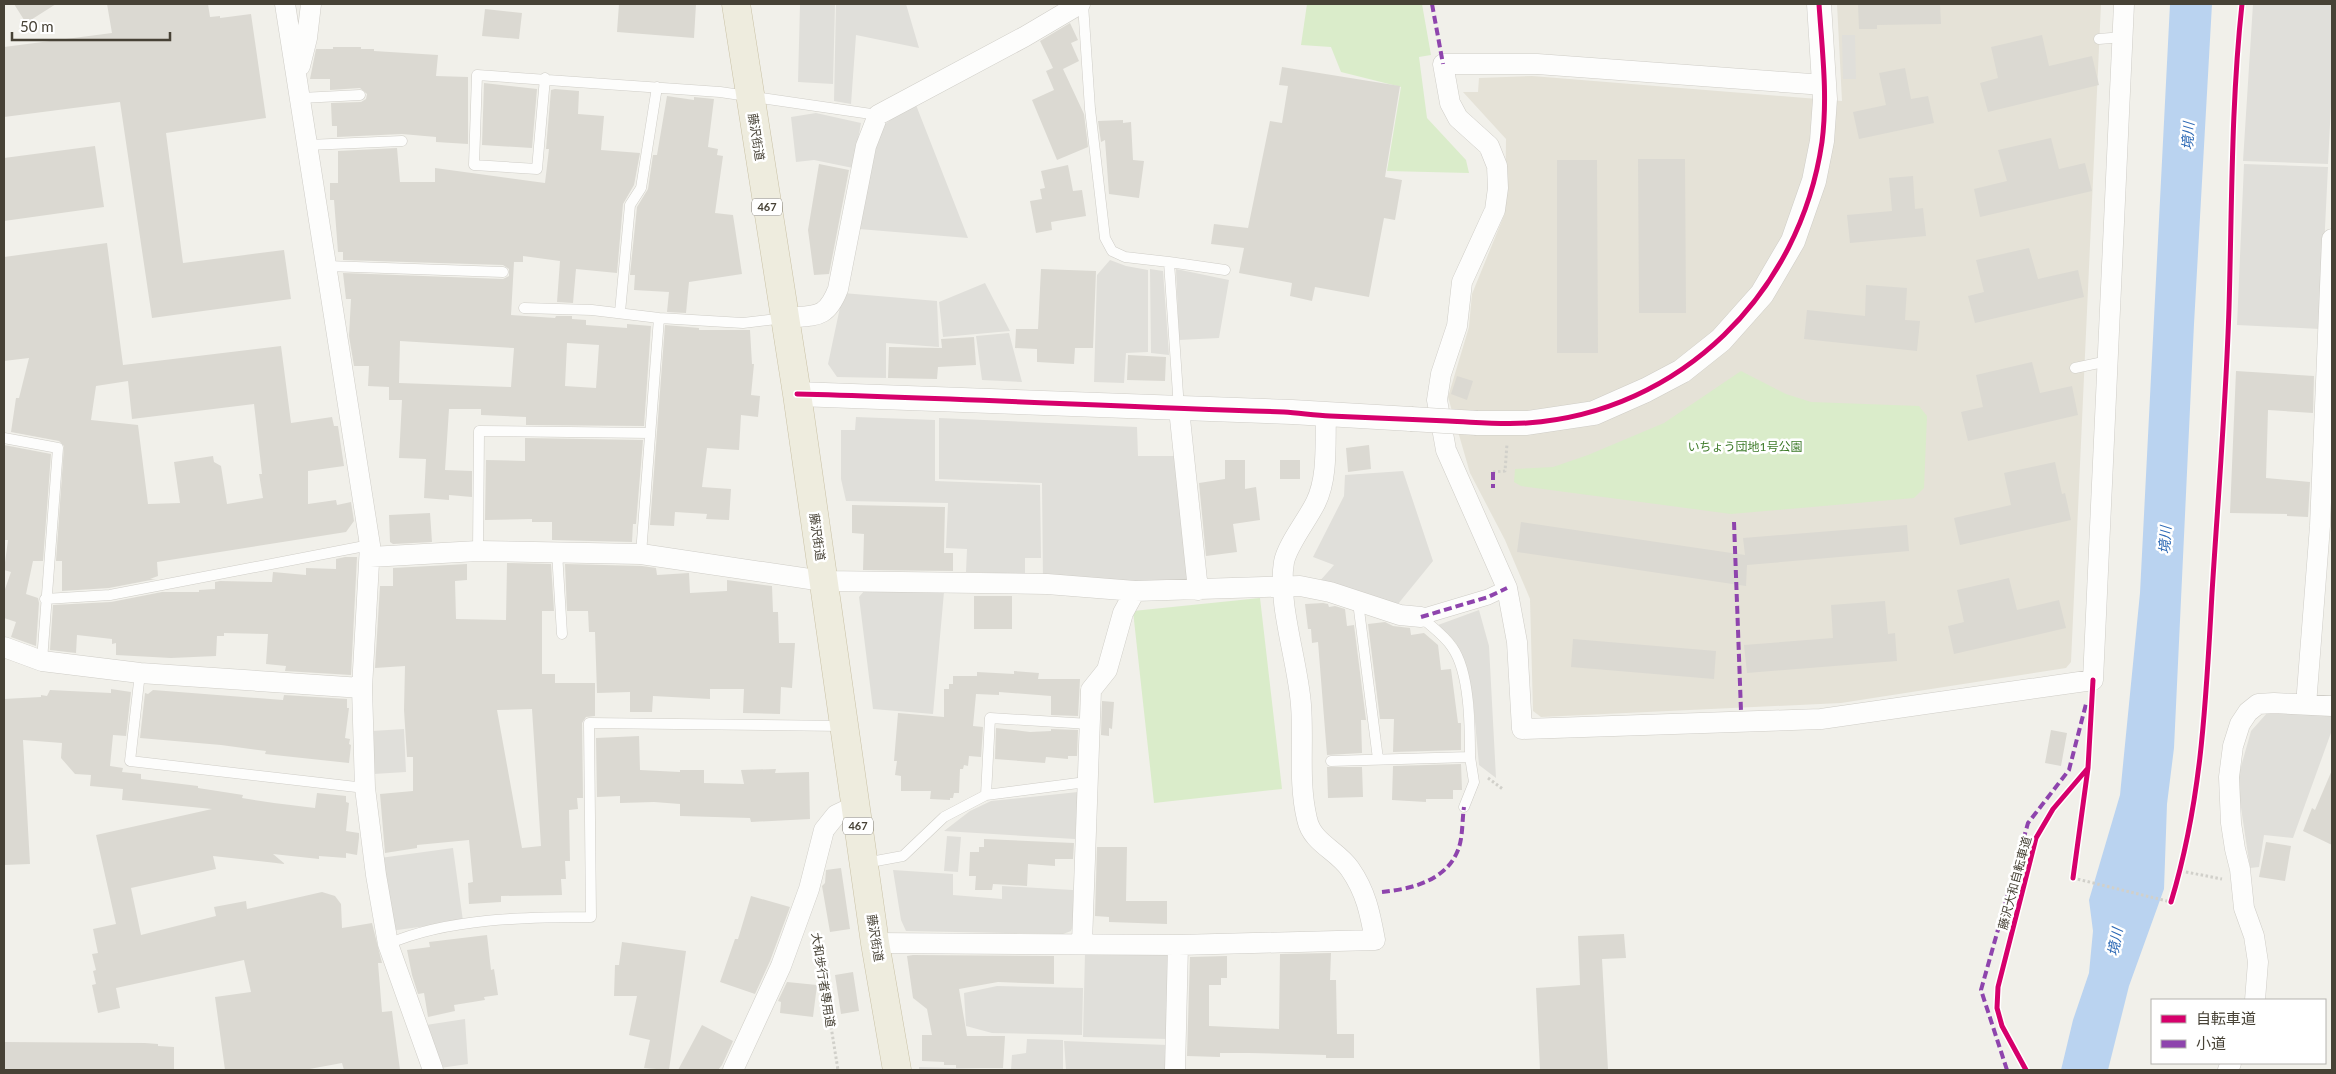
<svg xmlns="http://www.w3.org/2000/svg" width="2336" height="1074" font-family="Lato,'Noto Sans JP',sans-serif">
<rect width="100%" height="100%" fill="#f1f0ea"/>
<path fill="#e5e2d7" d="M1837 4H2101L2071 662 2066 668 1841 703 1541 717 1533 711 1530 599 1505 540 1470 473 1448 397 1469 327 1472 294 1505 213 1506 139 1463 92H1478L1479 78 1532 76 1842 101Z"/>
<path fill="#daecca" d="M1307 4H1422L1431 55 1419 57 1427 118 1466 160 1469 173 1387 171 1401 87 1341 72 1331 47 1301 45Z
M1741 371 1786 394 1811 402 1919 406 1927 416 1924 488 1914 498 1731 514 1521 486 1514 482 1515 469 1553 467 1588 455 1664 423Z
M1260 598 1282 789 1154 803 1133 611Z"/>
<path fill="#e0dfda" d="M800 4H835L833 84 798 82Z
M836 4H906L919 48 856 35 851 104 834 101Z
M2253 4H2332V85L2328 164 2243 161Z
M1842 35H1855L1856 79H1843Z
M916 105 968 238 859 229 873 147 880 128 897 115Z
M816 113 861 123 853 168 814 160 796 162 791 117Z
M2244 164 2328 167 2320 329 2237 325Z
M1110 260 1126 266 1148 270V352L1126 353 1124 383 1094 382 1097 275Z
M1150 269 1163 271 1169 355 1151 353Z
M1176 269 1229 280 1219 338 1179 340Z
M985 283 1010 331 943 337 939 302Z
M843 293 937 301 939 347 886 343V378L837 377 828 364Z
M1009 333 1022 382 982 380 976 336Z
M856 417 935 420V481L1040 485 1041 558H1025V574L966 572 967 549 946 548 948 503 846 501 841 479V430H855Z
M939 418 1137 427 1138 456H1177L1192 580 1185 588 1043 581 1042 483 939 479Z
M1403 471 1433 561 1398 604 1319 582 1334 565 1313 557 1344 496 1345 475Z
M865 590 944 592 933 714 873 709 859 597Z
M1479 610 1489 646 1496 778 1479 765 1473 700 1465 663 1456 643 1438 625Z
M2332 711V730L2293 838 2264 835 2259 867 2250 868 2237 781 2251 731 2268 712Z
M404 729 406 772 373 774 372 731Z
M1078 792 1075 839 944 831 970 811 991 801Z
M947 836 961 837 958 872 944 871Z
M453 848 463 921 390 931 380 858Z
M893 870 953 874V895L1002 899V886L1073 890V926L1071 931 1063 934 906 931 901 920Z
M1085 953 1170 955 1168 1039 1083 1037Z
M997 986 1083 988 1082 1035 992 1033 966 1026 964 993Z
M465 1019 468 1064 440 1068 426 1025Z
M1027 1039 1063 1040V1070H919V1067L1011 1070 1012 1055 1026 1053Z
M1064 1041 1167 1045V1070H1066Z"/>
<path fill="#bad3f0" d="M2170 4H2212L2194 324 2174 748 2167 804 2164 889 2129 986 2108 1070H2061L2073 1020 2089 973 2093 931 2089 900 2120 795 2140 593Z"/>
<path fill="#dbd9d2" fill-rule="evenodd" d="M14 4H56L26 23Z
M107 4H208L210 17 220 16V18L251 14 266 118 166 133 183 263 284 250 291 299 152 318 120 102 4 117V47L112 33Z
M619 4H696L694 38 617 32Z
M1858 4H1940L1941 24 1877 25V29H1859Z
M485 9 522 13 519 39 482 36Z
M1070 23 1078 40 1071 43 1079 61 1063 69 1084 114 1088 147 1057 160 1032 100 1054 90 1046 71 1053 68 1040 41Z
M2042 35 2049 66 2092 56 2099 85 1988 112 1980 83 1998 78 1991 47Z
M333 47H361V49H374V51L438 55 436 76 468 77V144L436 142V137L402 134 337 137V126H332L331 103 361 102 366 99 367 94 360 88 330 90V79H310L316 49H333Z
M1282 67 1400 86 1385 177 1402 180 1395 220 1384 218 1369 297 1315 287 1312 301 1290 296 1292 283 1239 273 1244 248 1211 244 1214 224 1248 228 1270 121 1282 123 1288 86 1279 85Z
M1905 68 1911 99 1928 96 1934 123 1859 139 1853 112 1886 105 1879 73Z
M484 83 537 89 532 148 482 145Z
M555 89 579 91 578 114 604 116 601 150 640 153 634 185 623 204 617 273 576 269 573 303 557 302 560 261 523 256V262H514L511 315 555 318 556 316H572V319L586 320V325L627 328V324L651 326 644 426 526 425V417L481 415V409H449L445 470 472 471V497L449 495V500L424 498 426 459 399 458 402 400H389V387L368 386 369 366H354L349 336 351 299H346L343 273 503 279 509 276V269L503 265 343 260V252H338L334 200H330V183H338V151L397 148 400 182H435V168L545 183 549 149H546L551 90ZM400 341 514 348 511 387 399 383ZM567 343 599 345 596 388 565 386Z
M667 96 694 100V97L714 99 708 147 718 149 717 155 723 156 715 213 733 215 742 274 689 282 686 313 667 312 669 292 634 290 635 275H630L637 207 648 189 653 155H657Z
M1123 120V123L1131 122 1133 160 1144 161 1139 198 1109 194 1105 140 1101 142 1098 121Z
M2051 138 2059 169 2085 163 2092 191 1980 217 1974 189 2007 181 1998 150Z
M95 146 104 207 4 221V158Z
M1638 159H1685L1686 313H1639Z
M1557 160H1597L1598 353H1557Z
M819 164 849 170 829 274 814 275 808 230Z
M1068 165 1073 191 1082 190 1086 216 1051 222 1052 230 1036 233 1030 201 1042 199 1040 189 1045 188 1041 171Z
M1913 176 1915 209 1923 208 1926 236 1850 243 1847 215 1892 211 1889 178Z
M107 243 123 365 281 346 291 423 332 417 334 426H338L344 466 308 471V504L336 500 337 505 351 502 354 521 346 532 157 562 158 576 150 579H156L109 588 62 591V561H56L64 446 59 441 11 432 16 398H19L29 358 4 361V257ZM128 381 132 419 254 404 262 474H259L263 498 227 504 221 466 214 462 213 456 174 462 180 503 148 504 138 425 91 420 96 386Z
M2029 248 2038 279 2078 270 2084 297 1975 323 1968 296 1984 292 1976 260Z
M1041 269 1096 271 1093 348H1075L1074 364 1037 362V349L1015 348 1016 329H1038Z
M1866 285 1907 288 1905 320 1920 321 1917 351 1804 339 1807 310 1865 316Z
M665 325 699 328V330H750L752 364H754L751 395 760 396 758 417 741 415 739 450 707 448 702 487 731 489 729 520 706 519 707 514 675 512 674 526 650 525Z
M974 337 976 365 938 367 937 379 888 378 889 347 942 348 941 339Z
M1128 355 1166 357 1165 381 1127 380Z
M2032 362 2040 393 2072 386 2078 415 1968 441 1961 412 1983 407 1976 375Z
M2236 371 2314 376 2313 413 2268 410 2266 478 2310 482 2308 517 2287 516V514L2230 513Z
M1457 376 1473 381 1467 400 1451 394Z
M525 438 643 440 636 524H633L632 542 552 540V522H532V519L485 520 486 460 525 461Z
M4 445 51 454 43 561H33L26 594 38 598 39 603 36 646 11 637 16 622 4 618V592L11 572 4 570 8 540H4Z
M1369 445 1371 469 1348 472 1346 448Z
M1225 460H1245V489L1256 487 1260 520 1233 524 1237 552 1206 556 1199 483 1225 479Z
M1280 460H1300V479H1280Z
M2055 462 2062 494 2065 493 2071 520 1960 545 1954 518 2011 505 2004 473Z
M852 505 945 507 944 553H953V571L863 570 864 534 852 533Z
M430 513 432 542 393 544 390 542 389 515Z
M1521 522 1745 555 1743 538 1907 525 1909 551 1747 565 1746 586 1517 552Z
M345 557H357L351 675 285 671 286 666 266 664 268 634 224 633V636H217L216 656 171 658 116 655V643L112 644V639L77 635 76 653 50 650 53 605 111 602 162 592H199V590L215 589V582L220 581 272 582 273 572 306 575V568L336 569V559Z
M507 563 551 564 554 611H542V674H555V683H595V716L586 717 582 723 583 798H577L578 809 569 810 570 861H565L566 879H561L562 895 501 896V902L469 904 468 883 473 882 469 840 417 845V848L385 853 380 794 413 791V757H407L404 710 405 666 375 668 380 586H393V568L467 564V580L455 581 456 619 506 620ZM532 709 541 846 522 848 497 710Z
M565 564 642 566 656 568 657 575 689 573 690 593 727 591V580L772 586 773 612H778L779 643H795L792 688 781 687 780 714 743 713 744 689H710V699L653 696 652 712H630V692L597 693 595 632H589L588 611H567Z
M2009 578 2017 610 2059 600 2066 628 1954 654 1948 626 1964 622 1957 590Z
M974 596H1012V629H974Z
M1885 601 1888 634 1895 633 1897 661 1747 673 1744 645 1833 638 1831 605Z
M1323 603 1328 604 1329 607 1335 606 1345 609 1347 626 1354 625 1366 720H1361L1362 753 1327 755 1318 642 1312 643 1311 629H1308L1305 604Z
M1385 622 1393 626 1410 628 1411 635 1424 633 1438 645 1441 670 1451 669 1458 723H1461V750L1393 752 1394 719H1380L1368 624Z
M1573 639 1716 651 1714 679 1571 667Z
M1014 671 1039 673 1038 679H1080L1078 716 1051 715V696L999 692V695L976 694 973 726 983 727 981 757 969 756 968 766 964 765 963 769H960L959 793H954L953 798H950V800L930 799 931 791H901V776L895 775 897 761H894L898 713 944 717V689H949V684H953V676H977V672L1014 674Z
M111 689 131 692 126 736 113 735 110 766 123 768 122 772 141 774V779L198 786V788L243 795 242 798 274 803 315 808 317 793 346 796V802L349 803 346 831 359 833V838L357 855 346 853V858L319 856V859L273 854 285 864 213 856 216 869 131 888 141 935 216 916 214 907 246 901 247 909 322 892 335 896 341 904 342 928 372 923 382 963H378L382 1012 392 1011 400 1070H344L342 1063 304 1070H225L215 997 251 992 244 960 116 988 120 1008 98 1013 92 985 96 984 93 971 96 970 92 954 98 953 93 929 116 924 96 835 212 809 122 800 123 789 90 786 91 775 75 774 61 758 62 743 23 740 30 864 4 865V699L41 697V695L47 696 50 690 111 693Z
M153 690 283 700 284 695 347 699V708H349L345 738 350 739 349 744 351 745 349 763 265 754 266 751 221 745 140 738 145 693 148 694Z
M1102 701 1114 702 1112 729 1109 728V736L1101 735Z
M996 728 1030 732 1051 731V729L1078 730 1077 756H1068V759L1046 757 1045 763 995 759Z
M2051 730 2067 733 2061 766 2045 763Z
M639 736 640 770 680 772V770H704V783L744 784 741 770 776 769 775 773 809 772 810 819 751 822 750 818 680 816V804L654 802 620 803V796L597 797 596 738Z
M1461 764 1462 790H1453V799H1426V802L1392 800 1393 766Z
M1327 767H1362L1363 797 1328 798Z
M2332 770V845L2303 831 2312 808 2315 810Z
M984 839 1074 843 1073 859H1055V866L1028 864 1027 886 993 884 992 890H975L976 876H969L970 852H979V847H984Z
M2266 842 2291 846 2285 881 2259 877Z
M1097 847H1127L1126 901H1167V924L1109 922V917L1095 916Z
M841 868 850 929 830 932 822 886 825 883 826 870Z
M751 896 790 907 770 961 755 994 720 982 735 939H738Z
M1624 934 1626 958 1602 959 1608 1070H1540L1536 988 1580 985 1578 936Z
M487 935 491 970 494 969 498 995 484 997 485 1000 454 1005 455 1011 428 1017 424 993 418 994 412 975 407 950 430 947 429 942Z
M622 942 686 951 669 1070 644 1068 650 1040 629 1035 637 996H614L615 965H619Z
M1331 953 1330 980H1336L1337 1034H1354V1058H1326V1055L1249 1053H1220V1057L1187 1056 1190 957 1227 956V978H1221V985H1209V1026L1279 1029 1280 954Z
M913 955 1054 956V984L998 982 959 989 967 1036H1005L1003 1068H956V1065H944V1062L922 1061V1035H932L927 1009 913 998 907 956Z
M853 972 859 1011 841 1014 835 975Z
M787 982 817 985 813 1017 780 1013 781 1002 778 1001Z
M702 1025 733 1041 722 1065 718 1070H678Z
M4 1042 145 1043 158 1044V1046L174 1047V1070H4Z"/>
<g fill="none" stroke-linecap="round" stroke-linejoin="round">
<g stroke="#cfcdc7" stroke-width="11">
<path id="service" d="M1083 4 1090 109 1105 238 1112 251 1125 257 1169 262 1179 409
M2099 39 2123 37
M545 78 537 169 474 165 477 75 720 92 878 115
M301 98 360 95
M308 145 402 141
M1169 262 1225 270
M326 266 503 272
M524 308 592 310 659 318 743 323 785 318
M620 312 630 205 641 188 657 87
M2075 368 2108 361
M4 438 58 448 42 661
M478 551 479 431 650 433
M557 552 562 634
M641 554 659 318
M45 599 110 595 370 545
M1358 602 1378 759
M140 673 130 761 365 788
M1331 761 1470 757C1470 727 1470 672 1452 647 1445 636 1431 626 1421 617
M986 795 990 718 1090 724
M1464 807 1474 782 1470 757
M865 863 903 856 944 817 986 795 1086 782
M388 944C448 918 526 917 591 917L589 723 843 726"/>
</g>
<g stroke="#cfcdc7" stroke-width="16">
<path id="pedestrian" d="M1421 617 1488 597 1507 588"/>
</g>
<g stroke="#cfcdc7" stroke-width="21">
<path id="minor" d="M285 4 370 545 362 688 365 788 376 875 388 944 433 1070
M300 66 307 38 311 4
M1824 85 1537 64H1443L1450 103 1458 118 1489 146 1497 166 1498 188 1495 210 1462 282 1457 326 1441 374 1437 400 1446 450 1507 588 1517 642 1522 729 1821 719 2093 680 2124 4
M785 318C815 315 826 320 838 289L866 146 878 115 1024 37 1080 4
M1179 409 1198 590
M370 557 478 551 641 554 823 581 1047 584 1135 591 1300 586 1330 592 1400 615 1421 617
M4 647 42 661 140 673 362 688
M2306 705 2320 526 2332 239
M875 943 1178 945 1375 940C1370 913 1366 892 1350 869 1337 850 1312 843 1307 819 1298 782 1304 742 1301 705 1298 662 1277 603 1284 562 1287 545 1308 519 1316 502 1328 477 1325 444 1326 416
M1082 943 1091 690 1107 670 1123 613 1135 591
M2255 1000 2258 962 2254 936 2244 908 2240 869 2235 849 2231 823 2229 777 2233 746 2240 724 2248 712 2258 704 2274 703 2332 706
M733 1070 781 966 809 889 824 830 836 815 855 806
M1175 1070 1178 945
M2228 1070 2231 1063"/>
</g>
<g stroke="#cfcdc7" stroke-width="25">
<path id="tertiary" d="M797 394 1292 412 1411 419
M1477 423H1527L1594 413 1646 390 1682 371 1721 340 1762 294 1793 241 1814 181 1822 141 1825 99 1819 4"/>
</g>
<g stroke="#c9c1a5" stroke-width="29">
<path id="trunk" d="M736 4 797 394 875 943 897 1070"/>
</g>
<path stroke="#d1d0ca" stroke-width="3" stroke-dasharray="2.5 2.5" stroke-linecap="butt" d="M1493 472 1505 471 1507 444
M1488 778 1504 790
M2181 871 2222 879
M2073 878 2171 902
M816 933 838 1070"/>
<use href="#service" stroke="#fdfdfc" stroke-width="10"/>
<use href="#pedestrian" stroke="#fdfdfc" stroke-width="15"/>
<use href="#minor" stroke="#fdfdfc" stroke-width="20"/>
<use href="#tertiary" stroke="#fdfdfc" stroke-width="24"/>
<use href="#trunk" stroke="#eeecde" stroke-width="28"/>
<g stroke="#cfcdc7" stroke-width="25" stroke-linecap="butt">
<path id="tertiary-bridge" d="M1411 419 1477 423"/>
</g>
<use href="#tertiary-bridge" stroke="#fdfdfc" stroke-width="24"/>
<path stroke="#8e44ad" stroke-width="4" stroke-dasharray="8 4" stroke-linecap="butt" d="M1432 4 1443 64
M1493 472V488
M1734 522 1741 711
M1421 617 1488 597 1507 588
M1382 892C1411 889 1446 881 1458 850 1463 838 1462 820 1464 807
M2007 1070 1981 990 2028 823 2069 770 2086 704"/>
<g stroke="#fff" stroke-width="8">
<path id="cycleway" d="M797 394C959 398 1121 407 1284 412 1299 413 1314 415 1330 416 1369 418 1409 419 1448 421 1474 422 1501 425 1527 423 1681 412 1800 293 1822 142 1828 96 1822 49 1819 4
M2073 878 2088 768
M2171 902C2202 800 2206 699 2212 593 2218 498 2226 403 2229 308 2232 206 2231 105 2242 4
M2026 1070 2002 1026 1997 1008 1998 987 2036 838 2053 809 2088 768 2093 680"/>
</g>
<use href="#cycleway" stroke="#d6006c" stroke-width="5"/>
</g>
<g text-anchor="middle" stroke-width="5" stroke-linejoin="round" paint-order="stroke">
<g fill="#fff" stroke="#7e7b72" stroke-width="1">
<rect x="752" y="198.5" width="30" height="17" rx="4"/>
<rect x="843" y="817.5" width="30" height="17" rx="4"/>
</g>
<g font-size="11" font-weight="bold" fill="#474236">
<text x="767" y="211">467</text>
<text x="858" y="830">467</text>
</g>
<g font-size="12" fill="#474236" stroke="#fff">
<text transform="translate(756 137) rotate(81)" y="4">藤沢街道</text>
<text transform="translate(817 537) rotate(82)" y="4">藤沢街道</text>
<text transform="translate(2015 883) rotate(-75)" y="4">藤沢大和自転車道</text>
<text transform="translate(875 938) rotate(81)" y="4">藤沢街道</text>
<text transform="translate(823 980) rotate(81)" y="4">大和歩行者専用道</text>
</g>
<g font-size="12" fill="#3c7a28" stroke="#fff">
<text x="1745" y="451">いちょう団地1号公園</text>
</g>
<g font-size="14" font-style="italic" fill="#2d69b5" stroke="#fff">
<text transform="translate(2188 136) rotate(-87)" y="5">境川</text>
<text transform="translate(2165 540) rotate(-87)" y="5">境川</text>
<text transform="translate(2115 942) rotate(-80)" y="5">境川</text>
</g>
</g>
<rect width="2336" height="1074" fill="none" stroke="#474236" stroke-width="10"/>
<rect x="2151" y="999" width="175" height="65" fill="#ffffff" stroke="#b5b3af"/>
<rect x="2161" y="1015" width="25" height="8" fill="#d6006c" stroke="#b5b3af"/>
<text x="2196" y="1024" font-size="15" fill="#474236">自転車道</text>
<rect x="2161" y="1040" width="25" height="8" fill="#8e44ad" stroke="#b5b3af"/>
<text x="2196" y="1049" font-size="15" fill="#474236">小道</text>
<path d="M12 32v8h158v-8" fill="none" stroke="#474236" stroke-width="2.5"/>
<text x="20" y="32" font-size="15" fill="#474236" stroke="#ffffff" stroke-width="4" paint-order="stroke">50 m</text>
</svg>
